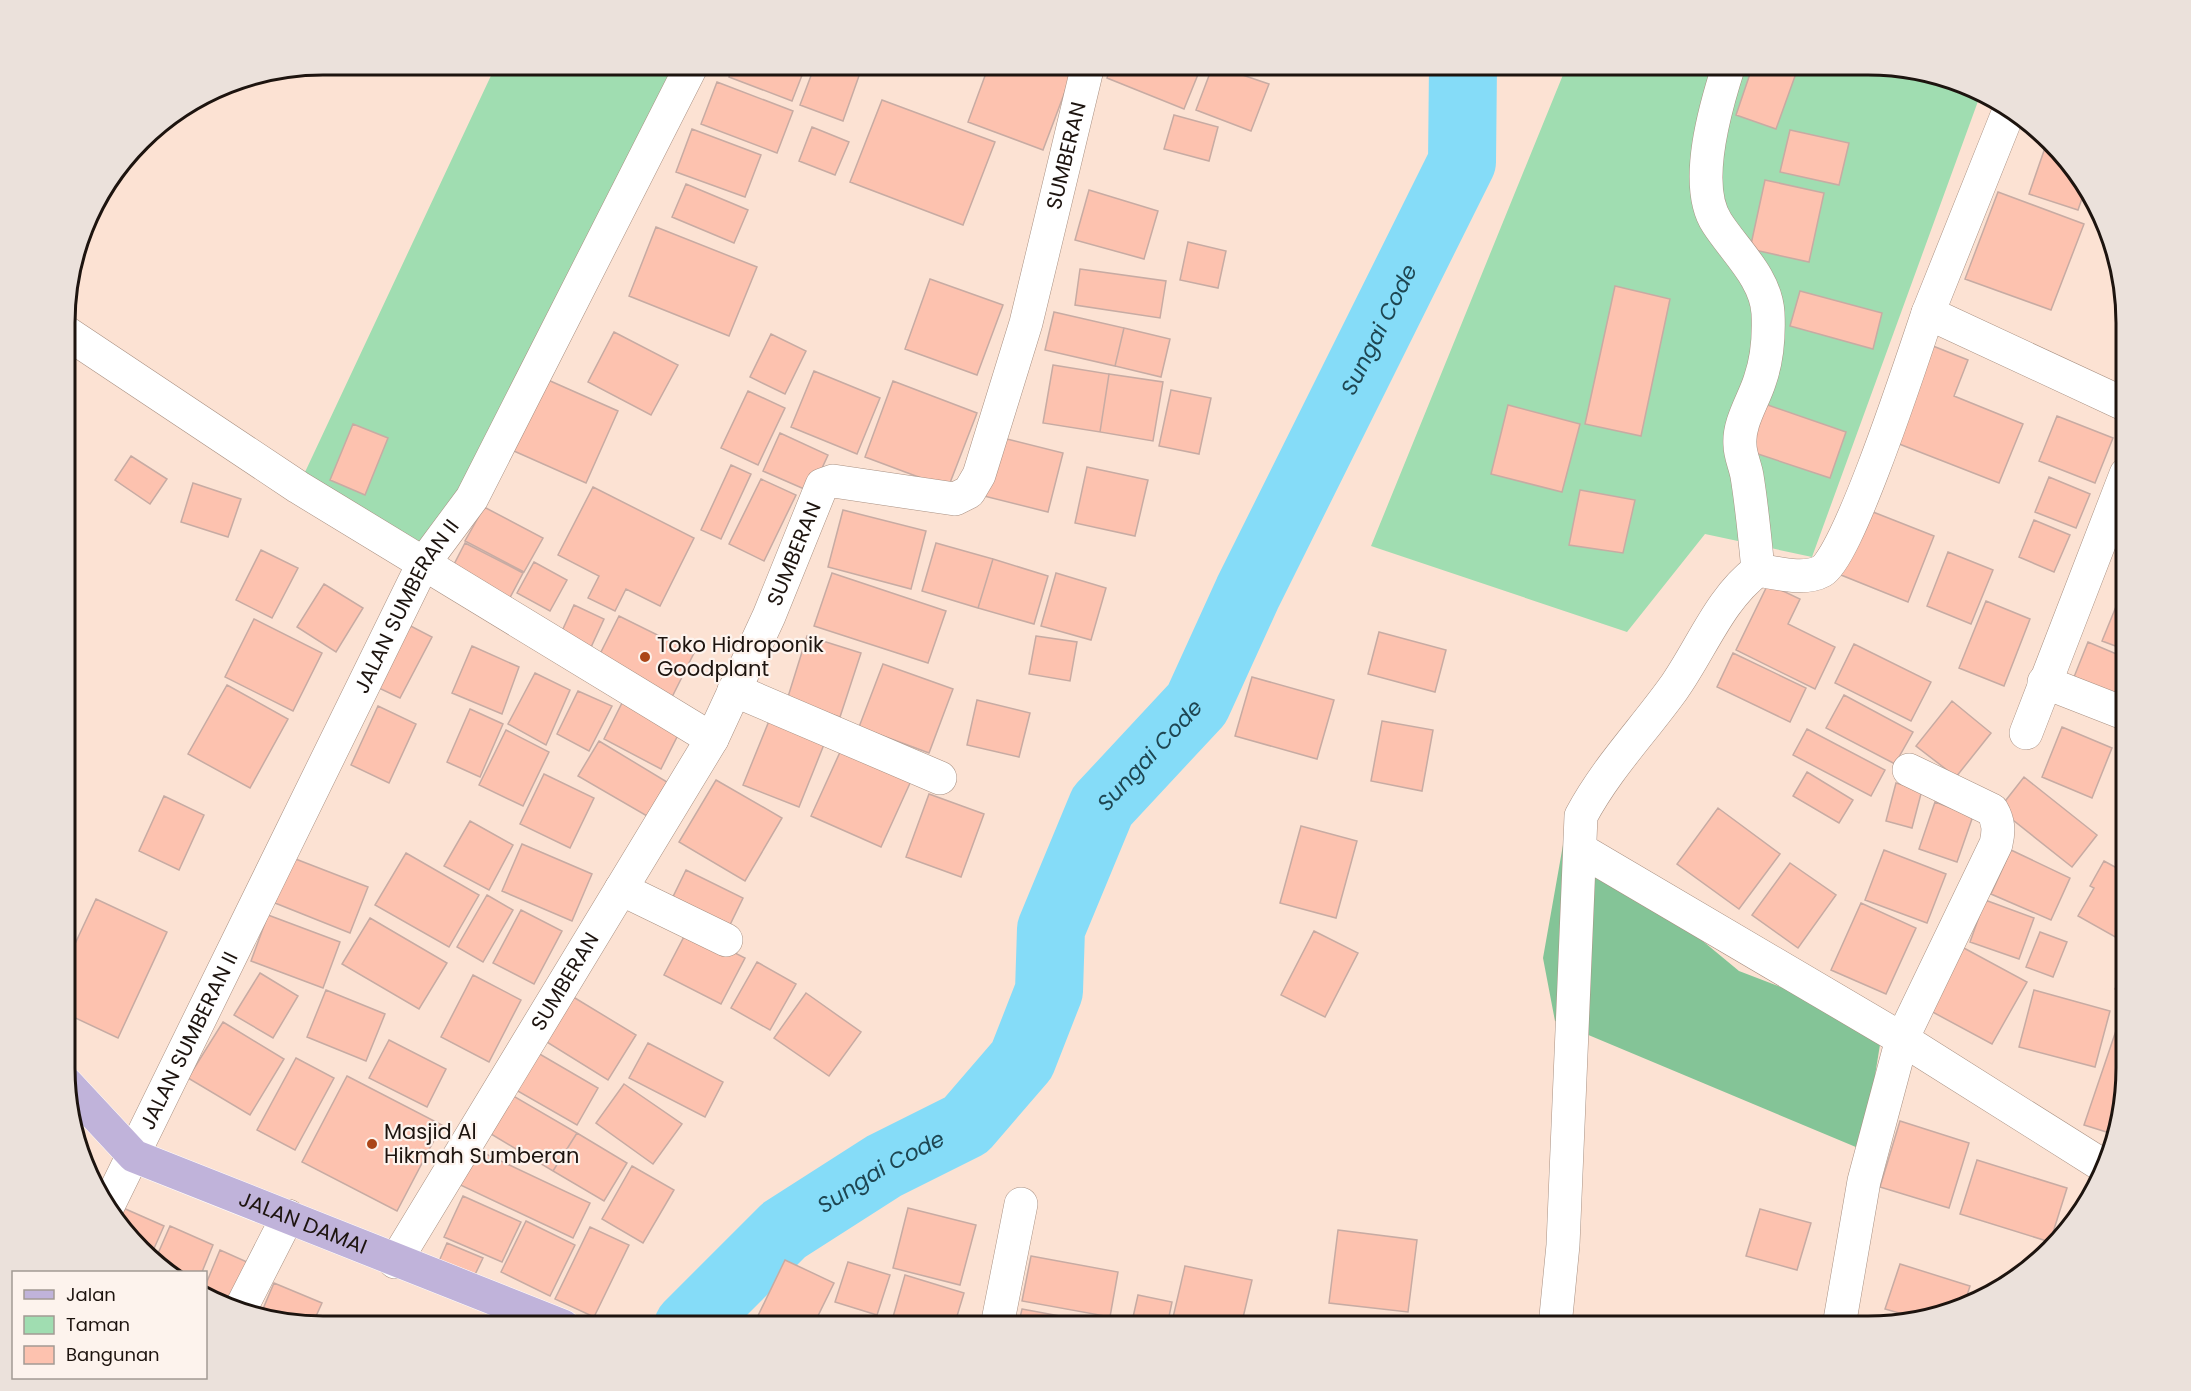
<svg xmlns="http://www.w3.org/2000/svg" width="2191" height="1391" font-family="Poppins,sans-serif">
<rect width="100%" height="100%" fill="#fce2d3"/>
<path fill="#a0ddb1" d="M496 65H689L423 564 298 487Z
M1567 65H1868L1951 78 1981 93 1812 557 1705 534 1627 632 1371 546Z"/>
<path fill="#84c497" d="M1566 828 1739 971 1883 1026 1863 1150 1555 1021 1543 958Z"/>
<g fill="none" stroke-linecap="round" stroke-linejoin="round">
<path stroke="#85dcf8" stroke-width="68" id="s1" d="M688 1326 784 1230 884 1166 966 1125 1022 1060 1049 991 1051 929 1102 806 1197 704 1248 592 1462 162 1463 65"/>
</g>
<path fill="#fdc2af" stroke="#c7aba3" stroke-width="1.5" d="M733 65H806L792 101 729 77Z
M815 65H836L860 73 843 121 800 105Z
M989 65H1075L1043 150 968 122Z
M1112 65H1195L1201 67 1184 109 1107 78Z
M1213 65 1269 84 1251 131 1196 110Z
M1753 65H1799L1776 129 1736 115Z
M717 82 793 111 777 153 701 124Z
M882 100 995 142 963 225 850 182Z
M1174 115 1218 127 1209 161 1164 149Z
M812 127 849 142 835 175 799 161Z
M692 129 761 155 745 197 676 172Z
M1790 130 1849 143 1839 185 1780 172Z
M2046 145 2086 187 2078 210 2029 194Z
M1765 180 1824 193 1809 262 1750 249Z
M686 184 748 210 734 243 672 217Z
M1089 190 1158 211 1144 259 1075 240Z
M1998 192 2084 224 2051 310 1965 279Z
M656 227 757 267 729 336 629 296Z
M1188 242 1226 251 1218 288 1180 280Z
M1080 269 1166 281 1160 318 1075 305Z
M930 279 1003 305 977 375 905 349Z
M1615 286 1670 299 1641 436 1585 424Z
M1800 291 1882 313 1873 349 1790 326Z
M1054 312 1124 328 1115 366 1045 350Z
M1124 328 1170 339 1161 377 1115 366Z
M614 332 678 365 651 415 588 382Z
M771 334 806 351 785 394 750 377Z
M1928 344 1968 360 1954 396 2023 424 1999 483 1889 440Z
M1053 365 1109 374 1100 432 1043 423Z
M814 371 880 398 857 454 791 427Z
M1109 374 1163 382 1153 441 1100 432Z
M539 376 618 411 586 483 507 448Z
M893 381 977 413 948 488 865 457Z
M1171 390 1211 398 1199 454 1159 446Z
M748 391 785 408 758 465 721 448Z
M1762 403 1846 432 1830 478 1746 450Z
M1508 405 1580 424 1562 492 1491 474Z
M2057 416 2113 438 2095 483 2039 461Z
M353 424 388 438 365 495 330 480Z
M780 433 828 455 811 492 763 471Z
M999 437 1063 453 1048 512 984 496Z
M131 456 167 479 150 504 115 480Z
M731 465 751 474 721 539 701 530Z
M1087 467 1148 480 1135 536 1075 523Z
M2049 477 2090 494 2076 528 2035 512Z
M761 479 796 495 764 561 729 544Z
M193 483 241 499 228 537 181 522Z
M593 487 694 538 660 606 626 589 615 611 588 598 599 576 558 555Z
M1580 490 1635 500 1623 553 1569 545Z
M484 507 543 538 524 572 465 541Z
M843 510 926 531 911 589 828 567Z
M1868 510 1934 536 1908 602 1841 575Z
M2034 520 2070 535 2054 572 2019 557Z
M465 543 523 573 505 607 448 576Z
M936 543 993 559 978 608 922 591Z
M261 550 298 568 272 618 236 600Z
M1948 552 1993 570 1971 624 1927 606Z
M993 559 1048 576 1034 624 978 608Z
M534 562 567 580 550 611 517 593Z
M832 573 946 611 928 663 814 626Z
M1056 573 1106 588 1091 640 1041 626Z
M2126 582V650L2102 641Z
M324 584 363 608 336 652 297 627Z
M1768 584 1800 599 1788 624 1835 647 1815 689 1736 650Z
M1986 601 2030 619 2004 686 1959 668Z
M574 605 604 619 586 658 556 644Z
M619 616 694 653 672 697 597 660Z
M254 619 322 653 293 711 225 677Z
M399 620 432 637 400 698 366 682Z
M1379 632 1446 650 1435 692 1368 674Z
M807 636 861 653 840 717 787 700Z
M1036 636 1077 642 1070 681 1029 674Z
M2088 642 2126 658V677L2118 695 2074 677Z
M1854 644 1931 682 1911 721 1835 683Z
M472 646 519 667 502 714 452 693Z
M1733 653 1806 688 1790 722 1717 687Z
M883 664 953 689 929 753 859 727Z
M535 673 570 690 546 745 508 724Z
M1252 677 1334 700 1317 759 1235 736Z
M227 685 288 719 250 788 188 754Z
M578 691 612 706 589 751 557 734Z
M1844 695 1913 732 1895 764 1826 728Z
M977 700 1030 713 1019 757 967 745Z
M623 701 680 731 661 769 604 739Z
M1952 701 1991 733 1956 777 1916 746Z
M378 706 416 724 389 783 351 765Z
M470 709 503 724 480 777 447 762Z
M769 721 825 742 799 807 743 785Z
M1382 721 1433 730 1422 791 1371 781Z
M2062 727 2112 748 2092 798 2042 777Z
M1807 729 1885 770 1871 796 1793 755Z
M506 730 549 752 523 806 479 785Z
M599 741 667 782 647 816 578 776Z
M841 750 911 781 881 847 811 816Z
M1807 772 1853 800 1839 823 1793 796Z
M544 774 594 798 570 848 520 824Z
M2024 777 2097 835 2072 867 1999 809Z
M716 780 782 818 745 881 679 842Z
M1896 783 1922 790 1912 828 1886 821Z
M929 794 984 814 961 877 906 857Z
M164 796 204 815 179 870 139 851Z
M1935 802 1973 816 1957 862 1919 849Z
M1718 808 1780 854 1739 909 1677 864Z
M470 821 513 845 489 890 444 866Z
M1301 826 1357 841 1336 918 1280 903Z
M522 844 592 874 572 921 502 891Z
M1884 850 1946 874 1927 923 1865 900Z
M2011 850 2070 878 2051 920 1991 894Z
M406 853 479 895 449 947 375 905Z
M293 858 368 887 350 933 275 903Z
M2104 861 2126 873V943L2078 916 2094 888 2090 886Z
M1790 863 1836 895 1798 948 1752 915Z
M686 870 743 898 726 933 669 905Z
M487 895 513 910 483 962 457 947Z
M96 899 167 932 118 1038 67 1014V961Z
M1985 900 2034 918 2019 959 1970 942Z
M1861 903 1916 928 1886 994 1831 970Z
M521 910 562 931 534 984 493 963Z
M268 915 340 942 323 988 251 961Z
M370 918 447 963 419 1009 342 964Z
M688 929 745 958 721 1004 664 975Z
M1314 931 1358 953 1325 1017 1281 995Z
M2040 932 2067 942 2053 977 2026 967Z
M1962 947 2027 982 1992 1044 1927 1009Z
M757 962 796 984 770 1030 731 1008Z
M2126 967V994L2115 989Z
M260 973 298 996 273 1038 234 1015Z
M473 975 521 1000 489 1062 441 1037Z
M326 990 385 1014 366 1061 307 1037Z
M2034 990 2110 1011 2095 1067 2019 1047Z
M806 993 861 1032 829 1076 774 1038Z
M570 995 636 1035 608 1080 542 1039Z
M2123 1010 2126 1011V1084L2116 1135 2084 1125Z
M223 1022 284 1059 250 1115 188 1078Z
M389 1040 446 1069 427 1107 369 1078Z
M648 1043 723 1082 705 1117 629 1078Z
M531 1049 598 1088 577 1125 509 1086Z
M296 1058 334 1078 295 1150 257 1130Z
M347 1076 442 1125 397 1211 302 1162Z
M624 1084 682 1124 653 1164 596 1123Z
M508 1093 577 1133 553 1171 486 1131Z
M1900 1121 1969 1143 1949 1208 1880 1187Z
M577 1133 627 1163 604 1201 553 1171Z
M471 1147 590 1203 573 1238 454 1182Z
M1977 1160 2067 1188 2050 1242 1960 1214Z
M632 1166 674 1190 643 1243 602 1219Z
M2085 1193 2091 1195 2077 1217Z
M463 1196 521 1222 502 1262 444 1237Z
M121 1207 164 1226 152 1253 117 1216Z
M908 1208 976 1225 960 1285 893 1268Z
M1760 1209 1811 1223 1797 1270 1746 1256Z
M526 1221 575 1245 550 1296 501 1272Z
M170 1226 213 1245 202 1272H175L166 1268 156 1258Z
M590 1227 629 1245 594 1317 555 1299Z
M1338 1230 1417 1240 1408 1312 1329 1303Z
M447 1243 483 1258 471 1283 436 1268Z
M220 1250 256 1266 239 1306 206 1292V1284Z
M1031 1256 1118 1272 1110 1317 1022 1301Z
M785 1260 834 1283 813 1326H753Z
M848 1262 890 1275 877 1315 835 1302Z
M1900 1264 1970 1286 1965 1302 1913 1317 1885 1309Z
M1185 1266 1252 1280 1241 1326H1171Z
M905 1275 964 1293 954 1326H924L893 1317Z
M274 1283 322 1303 312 1325 260 1316Z
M1138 1295 1172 1302 1167 1326H1131Z
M1022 1309 1082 1320 1081 1326H1018Z
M339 1317 366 1326H335Z
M1089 1318 1127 1325V1326H1087Z
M1404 1320 1444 1326H1403Z"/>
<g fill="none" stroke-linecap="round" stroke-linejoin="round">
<g stroke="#a99183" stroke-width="34">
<g id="minor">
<path d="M1729 65C1716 105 1692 185 1717 223 1735 251 1766 278 1768 313 1769 334 1767 360 1760 380 1754 400 1738 423 1740 445 1740 455 1745 465 1747 476 1752 507 1755 539 1758 570"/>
<path d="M2010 108 1928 313 2126 405"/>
<path d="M67 333 298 487 712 739"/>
<path d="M2044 682 2126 714"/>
<path d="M734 690 940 778"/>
<path d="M2026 733 2126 474"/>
<path d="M1581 850 1902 1039 2105 1167"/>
<path d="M621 889 726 940"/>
<path id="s2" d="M108 1206 423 564 472 498 692 65"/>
<path id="s3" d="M395 1262 712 739 769 616 822 485 833 481 955 499 969 492 979 475 1026 323 1088 65"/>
<path d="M239 1312 288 1216"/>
<path d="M997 1326 1021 1204"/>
<path d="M1555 1326 1563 1245 1581 816C1606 769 1642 732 1673 689 1701 650 1719 599 1758 570 1777 573 1804 581 1822 571 1849 555 1914 354 1928 313"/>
<path d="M1839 1326 1864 1181 1902 1039 1996 844C1999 831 1999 822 1992 810L1909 770"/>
</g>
</g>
<g stroke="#fff" stroke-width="34">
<g id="major">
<path id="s4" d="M67 1084 134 1156 563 1326"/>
</g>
</g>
<use href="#minor" stroke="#fff" stroke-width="33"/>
<use href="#major" stroke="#c0b3da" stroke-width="33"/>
</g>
<g fill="#ab4618" stroke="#fdf3ed" stroke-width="2">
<circle cx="645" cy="657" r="6"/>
<circle cx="372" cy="1144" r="6"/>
</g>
<g text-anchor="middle" stroke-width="4.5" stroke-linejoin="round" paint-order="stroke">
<g font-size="21" fill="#1d140f" stroke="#fdf3ed">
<text dy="7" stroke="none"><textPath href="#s3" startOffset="1390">SUMBERAN</textPath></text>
<text dy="7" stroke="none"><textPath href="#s3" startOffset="814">SUMBERAN</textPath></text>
<text dy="7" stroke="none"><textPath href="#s2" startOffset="670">JALAN SUMBERAN II</textPath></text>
<text dy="7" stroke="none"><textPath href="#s3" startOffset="328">SUMBERAN</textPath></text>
<text dy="7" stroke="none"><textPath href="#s2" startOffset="184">JALAN SUMBERAN II</textPath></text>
<text dy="7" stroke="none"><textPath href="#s4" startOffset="280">JALAN DAMAI</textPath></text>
</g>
<g font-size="21" fill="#1d140f" stroke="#fdf3ed" text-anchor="start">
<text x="657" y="652">Toko Hidroponik<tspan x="657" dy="24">Goodplant</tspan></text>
<text x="384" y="1139">Masjid Al<tspan x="384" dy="24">Hikmah Sumberan</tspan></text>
</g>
<g font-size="22" font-style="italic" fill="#1e4652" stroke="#fdf3ed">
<text dy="8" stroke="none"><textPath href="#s1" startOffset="1257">Sungai Code</textPath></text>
<text dy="8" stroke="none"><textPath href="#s1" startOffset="771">Sungai Code</textPath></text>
<text dy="8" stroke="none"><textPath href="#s1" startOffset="249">Sungai Code</textPath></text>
</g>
</g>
<path d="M0 0H2191V1391H0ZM323 75H1868A248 248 0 0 1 2116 323V1068A248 248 0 0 1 1868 1316H323A248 248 0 0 1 75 1068V323A248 248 0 0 1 323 75Z" fill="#ebe1db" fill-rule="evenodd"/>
<path fill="none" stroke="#1d140f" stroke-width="3" d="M323 75H1868A248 248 0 0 1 2116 323V1068A248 248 0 0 1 1868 1316H323A248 248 0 0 1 75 1068V323A248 248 0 0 1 323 75Z"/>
<rect x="12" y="1271" width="195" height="108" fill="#fdf3ed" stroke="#a39a94" stroke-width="1.5"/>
<rect x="24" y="1290" width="30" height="9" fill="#c0b3da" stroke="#a39a94" stroke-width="1.5"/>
<text x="66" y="1301" font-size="18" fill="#1d140f">Jalan</text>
<rect x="24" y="1316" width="30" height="18" fill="#a0ddb1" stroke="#a39a94" stroke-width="1.5"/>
<text x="66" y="1331" font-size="18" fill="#1d140f">Taman</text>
<rect x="24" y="1346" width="30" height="18" fill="#fdc2af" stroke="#a39a94" stroke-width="1.5"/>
<text x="66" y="1361" font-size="18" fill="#1d140f">Bangunan</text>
</svg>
